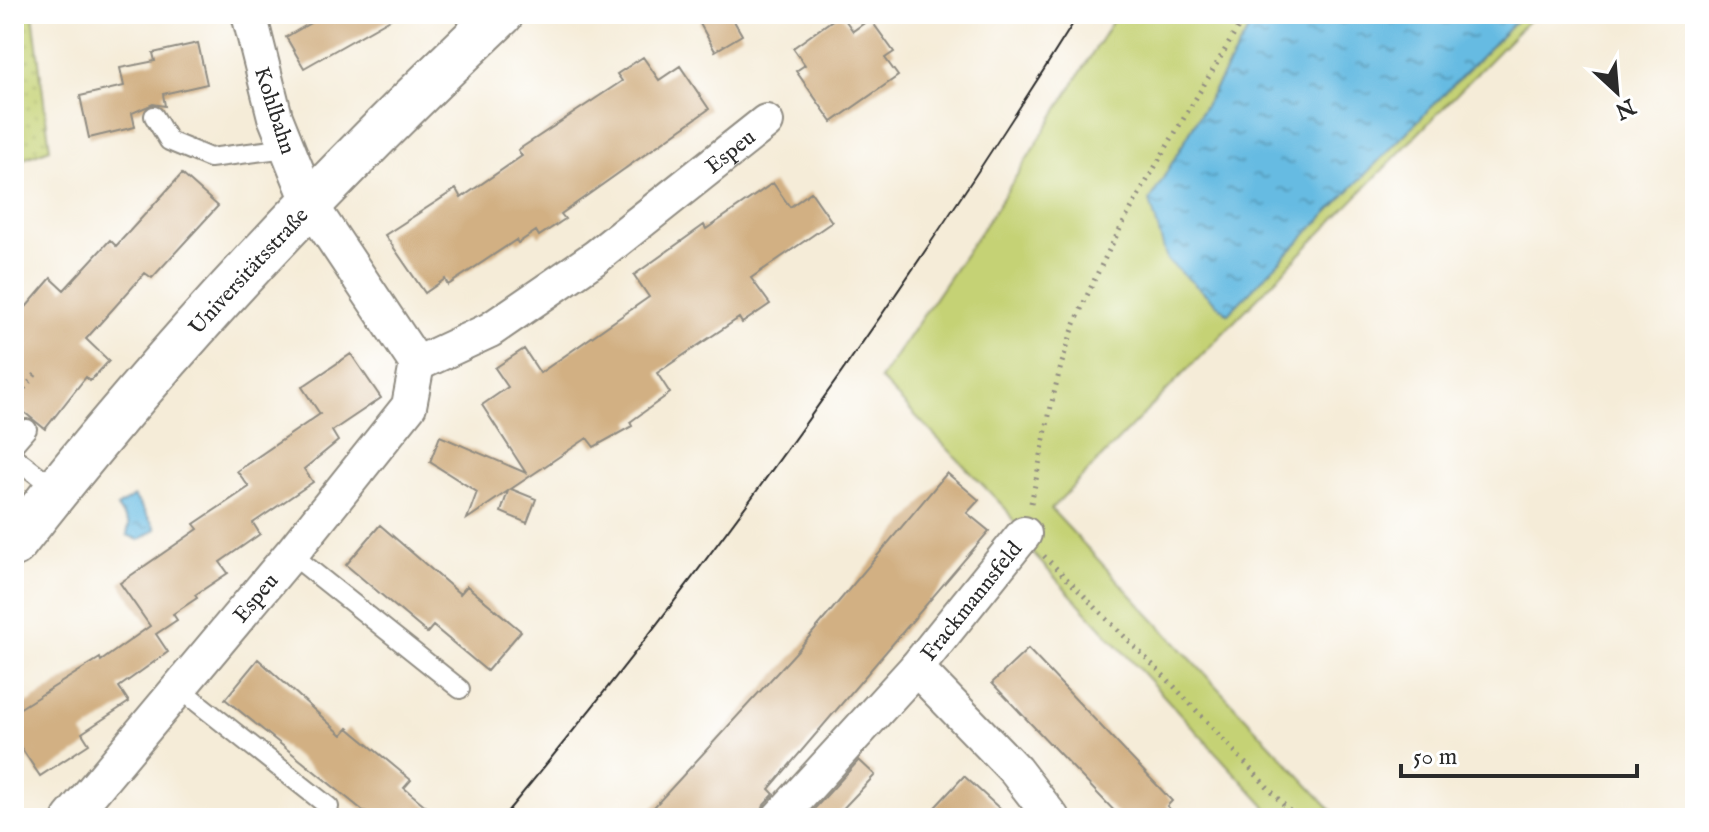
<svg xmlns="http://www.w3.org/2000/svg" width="1709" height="832" font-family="'IM FELL English',serif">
<defs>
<pattern id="park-dots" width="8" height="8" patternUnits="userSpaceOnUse" patternTransform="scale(2)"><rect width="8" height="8" fill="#c5d274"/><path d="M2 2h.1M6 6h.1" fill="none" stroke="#a9b465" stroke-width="1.8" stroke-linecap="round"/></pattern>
<pattern id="water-ripples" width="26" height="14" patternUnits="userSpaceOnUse" patternTransform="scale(2)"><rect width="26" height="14" fill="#66bbe2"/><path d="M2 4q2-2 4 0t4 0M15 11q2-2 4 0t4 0" fill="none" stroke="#5498b7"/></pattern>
</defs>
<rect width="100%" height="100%" fill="#fff"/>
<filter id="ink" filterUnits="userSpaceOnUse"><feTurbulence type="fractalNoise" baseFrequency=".0125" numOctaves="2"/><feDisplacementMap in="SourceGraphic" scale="16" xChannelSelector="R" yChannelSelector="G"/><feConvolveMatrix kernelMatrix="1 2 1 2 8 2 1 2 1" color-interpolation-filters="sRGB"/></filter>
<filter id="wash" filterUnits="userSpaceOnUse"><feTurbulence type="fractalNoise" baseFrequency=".006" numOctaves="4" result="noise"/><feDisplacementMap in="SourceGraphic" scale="32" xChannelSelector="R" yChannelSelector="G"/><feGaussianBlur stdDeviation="1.8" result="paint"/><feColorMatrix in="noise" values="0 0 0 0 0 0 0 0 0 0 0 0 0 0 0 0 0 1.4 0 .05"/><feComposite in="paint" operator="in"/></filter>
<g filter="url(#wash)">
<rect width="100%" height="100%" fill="#f5ecd8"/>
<path fill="#c5d274" stroke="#787e50" stroke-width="2" d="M1117 14H1258L1150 201 1228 313 1518 19 1515 14H1535L1051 509 1339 818H1276L1035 556 1006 509 880 379 997 207Z"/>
<path fill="url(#park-dots)" stroke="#787e50" stroke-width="2" d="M14 14H33L50 149 14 162Z"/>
<path fill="url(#water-ripples)" stroke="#487386" stroke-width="2" d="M1258 14H1515L1519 18 1228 314 1167 260 1150 201Z
M134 496 156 529 139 540 127 535 129 525 117 507Z"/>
<g id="blocks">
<path fill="#d2b083" d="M326 14H399L304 68 286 37Z
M713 14H730L742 35 715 51 699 22Z
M841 14 853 31 870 19 894 52 885 58 898 76 832 122 796 71 805 65 793 48Z
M198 43 207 84 163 94 165 106 153 104 132 113 135 127 89 138 80 96 124 86 120 68 155 61 153 53Z
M643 57 659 80 680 66 709 109 561 214 565 219 539 236 536 231 518 243 516 240 448 285 445 279 425 293 385 235 456 189 461 198 522 156 518 150 622 81 617 74Z
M182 174 218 206 152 278 145 273 86 339 109 361 90 381 86 377 45 429 14 404V321L51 278 64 290 110 240 116 246Z
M773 183 790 207 811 192 832 222 751 278 770 304 742 323 739 318 657 373 670 393 630 422 632 426 594 447 587 438 511 489 536 499 527 523 501 512 508 491 467 519 477 492 430 462 440 436 526 473 482 405 508 387 495 368 524 349 540 373 649 297 634 275 704 225 706 229Z
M351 354 381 398 332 431 338 441 304 469 313 482 253 523 260 534 220 562 228 573 195 595 197 598 173 614 177 620 156 634 168 652 119 687 129 702 82 733 89 744 40 776 14 737V712L100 658 101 661 150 626 120 583 198 529 194 524 249 487 237 471 320 414 302 387Z
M947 473 979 500 967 513 989 531 769 789 774 794 764 805 760 818H644L798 650Z
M380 525 460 594 467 586 521 631 487 671 433 626 427 633 346 565Z
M1028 649 1172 801 1167 806 1178 818H1121L992 683Z
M258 659 342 735 348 728 411 780 404 788 440 818H372L225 699Z
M859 760 875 775 834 818H806Z
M964 776 1010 818H925Z"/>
</g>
</g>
<g filter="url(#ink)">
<use href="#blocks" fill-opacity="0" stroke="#908c82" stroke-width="2"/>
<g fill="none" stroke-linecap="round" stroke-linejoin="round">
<g stroke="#908c82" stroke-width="22">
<path id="lane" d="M154 116 169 141 210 158 287 148
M14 444 27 429
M14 457 56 489
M291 554 460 689
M179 688 329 807"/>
</g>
<g stroke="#908c82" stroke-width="38">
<g id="street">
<path id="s1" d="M417 364 490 330 596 257 766 122"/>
<path d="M916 668 1015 770 1052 818"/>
<path id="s2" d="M70 818 291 554 409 406 417 364 310 204 275 117 249 14"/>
<path id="s3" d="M779 818 916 668 1024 534"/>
</g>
</g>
<g stroke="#908c82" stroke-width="48">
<g id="secondary">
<path id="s4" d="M14 544C159 357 329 177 501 14"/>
</g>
</g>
<path stroke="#908c82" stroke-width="5" stroke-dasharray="2 6" stroke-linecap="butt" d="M14 401 39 370
M1031 503C1045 441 1053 378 1077 319 1119 217 1190 111 1246 14
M1044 556 1170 682 1296 818"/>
<use href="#lane" stroke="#fff" stroke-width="18"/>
<use href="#street" stroke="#fff" stroke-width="34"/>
<use href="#secondary" stroke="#fff" stroke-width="44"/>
<path stroke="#2b2b2b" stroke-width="2" d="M502 818C714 563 903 295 1079 14"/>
</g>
</g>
<g text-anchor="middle" stroke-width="7" stroke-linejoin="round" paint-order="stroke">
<g font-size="22" fill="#2b2b2b" stroke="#fff">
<text transform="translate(276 110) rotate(72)" y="8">Kohlbahn</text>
<text dy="8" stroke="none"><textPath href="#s1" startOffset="380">Espeu</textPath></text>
<text dy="8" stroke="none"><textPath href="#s4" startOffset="360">Universitätsstraße</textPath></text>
<text dy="8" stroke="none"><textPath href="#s2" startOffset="288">Espeu</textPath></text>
<text dy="8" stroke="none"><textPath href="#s3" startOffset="290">Frackmannsfeld</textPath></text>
</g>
</g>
<rect width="1709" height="832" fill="none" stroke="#fff" stroke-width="48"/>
<g transform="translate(1617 92) rotate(154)" stroke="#ffffff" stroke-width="6" paint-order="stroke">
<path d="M0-6L14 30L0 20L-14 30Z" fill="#2b2b2b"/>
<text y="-12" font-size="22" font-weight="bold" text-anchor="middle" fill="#2b2b2b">N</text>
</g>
<path d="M1401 764v12h236v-12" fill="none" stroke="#2b2b2b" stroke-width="4"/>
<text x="1413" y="764" font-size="24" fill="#2b2b2b" stroke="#ffffff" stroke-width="6" paint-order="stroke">50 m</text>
</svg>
